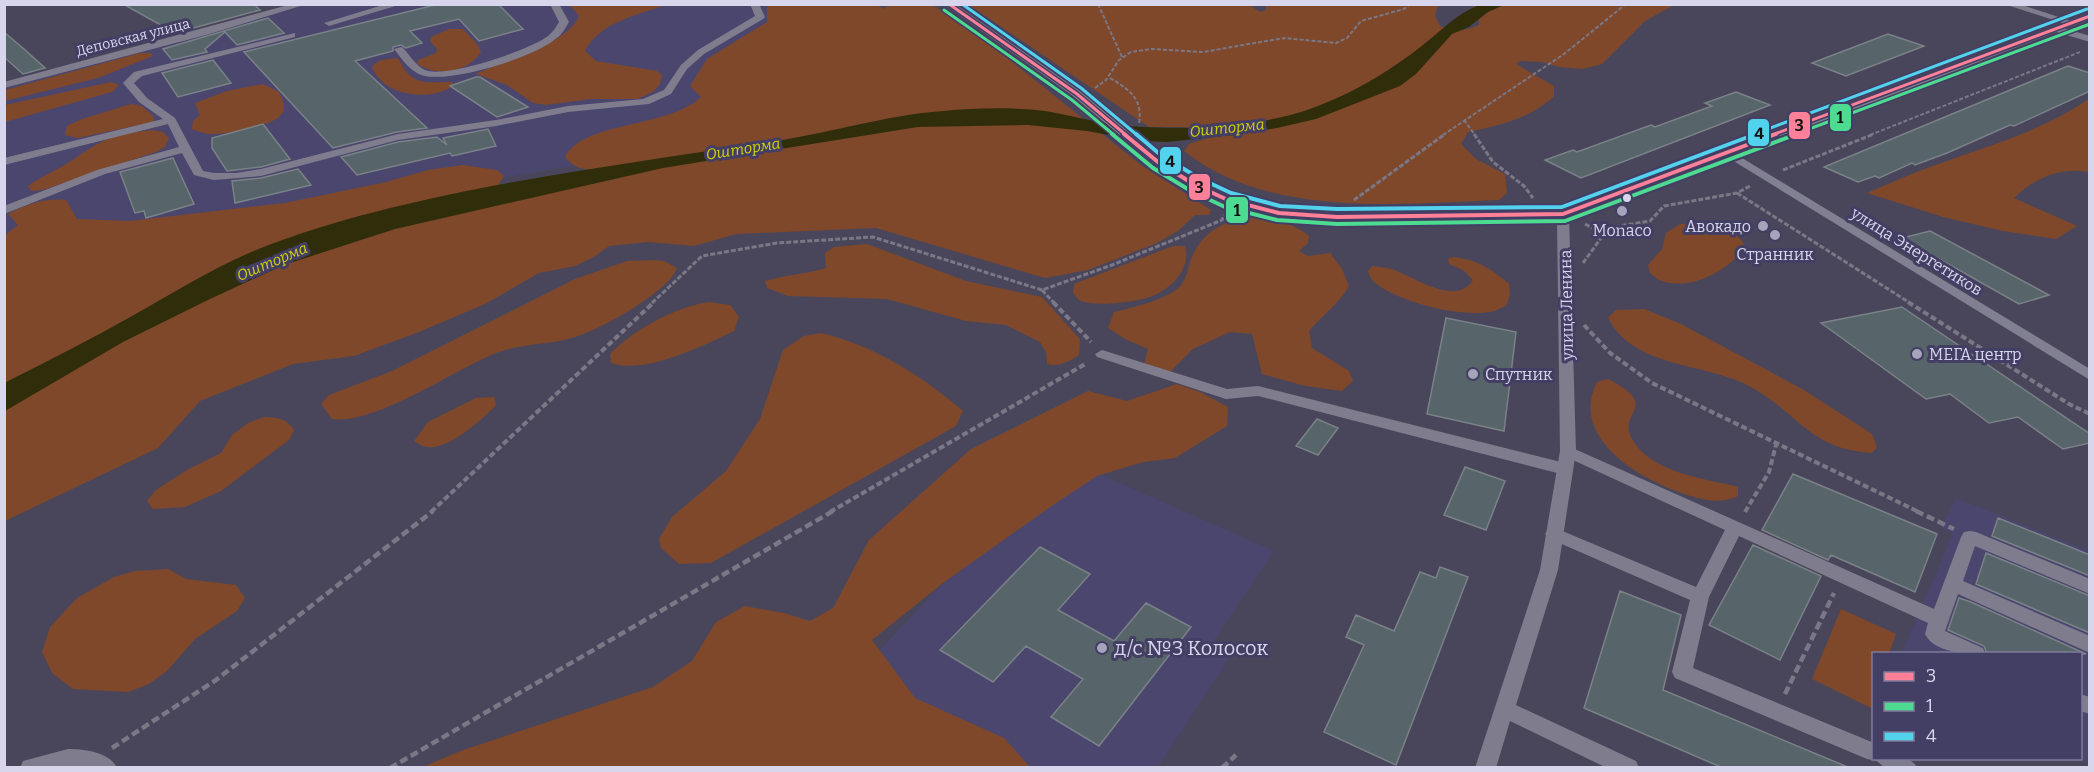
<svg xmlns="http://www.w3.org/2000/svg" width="2094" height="772" font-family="Bitter,serif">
<rect width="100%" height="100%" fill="#49465b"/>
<path fill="#4b466e" d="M303 5H800L641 155 83 246 5 239V85Z
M1063 458 1274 551 1212 643 1232 654 1158 767 813 768 843 688Z
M1956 498 2089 551V763L2080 759V654H1901L1953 534 1941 528Z"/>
<path fill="#7f482b" d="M874 4 885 9 887 5H933L996 49 1141 165 1211 210 1209 215H1195L1178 231 1157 243 1088 270 1045 278 876 228 736 234 694 246 649 242 609 246 594 257 575 266 539 273 485 304 419 332 354 356 293 364 200 401 158 448 5 521 4 236 18 225 8 214C27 204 45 198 66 200L77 219 130 221 285 203 386 182 428 170 463 165 497 170 504 176 498 185 473 196 603 170C588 170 575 170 565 157 583 121 669 128 701 97L690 86 707 59 767 22V5Z
M1248 4 1260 12 1266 10V4L1438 5 1435 16 1440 26C1455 31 1464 32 1479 25V18L1473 5H1674L1645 21 1602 64 1583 69 1559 67 1542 62 1520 61 1516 64 1554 86V96C1530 119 1499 125 1468 132L1461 144 1476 159 1505 174 1507 193 1499 200C1399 204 1267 218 1184 151L1189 144 1211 137 1214 133 1183 127H1149L969 5Z
M570 5H666C637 15 600 22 585 51L596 61 657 71 662 75 660 84 653 92 637 99H591L546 105 533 103 507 85 476 74C504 60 568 44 579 16Z
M449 29H463L477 44 481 52C467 73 438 77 417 64L418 60 436 53 437 49 430 41 431 37Z
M140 53H151L153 56 98 78 5 101V90Z
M397 58C402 62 401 65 405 70 417 87 434 81 452 82L454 85C431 103 381 96 372 66L381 60Z
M111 82 119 85 112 92 5 122V105Z
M263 84 279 92C282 100 287 107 282 114 274 126 229 134 215 134 207 135 200 132 192 129L193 121 200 115 195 103 227 91Z
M2089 99V172C2061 167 2034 178 2014 198L2077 226 2056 239 2003 231 1943 217 1867 193C1884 186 1901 178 1919 171 1977 149 2037 134 2089 99Z
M131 104 142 106 154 117 153 122 78 138 65 135 67 126 82 119Z
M152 130 163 132 169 138 165 147 156 152 43 190 31 191 28 186C43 175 62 168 77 157 105 137 118 134 152 130Z
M1244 218C1269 218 1290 220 1309 236L1308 243 1299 251 1308 256 1330 253 1342 269 1349 286C1339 304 1322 315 1309 331L1312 348 1349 371 1353 381 1342 391 1305 386 1262 374 1252 334 1230 332 1193 349 1168 374 1143 368 1148 349 1125 339 1108 328 1114 312C1131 308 1171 299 1182 284 1186 278 1188 269 1190 262 1200 235 1217 224 1244 218Z
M1680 224C1704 223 1732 222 1745 246 1731 270 1691 291 1662 281 1658 280 1654 276 1650 273L1648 265 1662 249 1666 233Z
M867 244 966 281 1042 297 1080 339 1079 355C1069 362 1058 367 1047 364L1046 352 1040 342 1006 325 966 321 887 299 788 296 767 288 765 281C785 275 806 274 826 268L825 253 834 247Z
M1173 246H1185C1191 266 1175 285 1157 294 1142 302 1094 308 1079 300 1078 299 1073 293 1073 293L1074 284Z
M1453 257C1476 259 1492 269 1509 284L1510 295 1506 306C1502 307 1498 310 1494 311 1464 319 1397 302 1374 282 1371 279 1369 275 1368 271L1372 266C1378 267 1385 267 1391 269 1412 275 1455 308 1473 280L1463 270 1449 264 1448 259Z
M653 260 664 261 677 268C668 293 595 333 568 339 545 345 519 344 496 353 454 370 375 425 332 419L321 404 329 395 392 371 575 279 627 261Z
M709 302 730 305 739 317 734 331C703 346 644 375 611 363L610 354C633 330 677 306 709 302Z
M1644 309 1681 324 1804 390 1872 434 1877 447 1872 453C1809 450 1798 412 1749 386 1704 362 1635 369 1608 318L1616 310Z
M821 333C875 346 921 375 963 411L956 426 711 563 679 564 661 548 659 539 672 517 726 471 760 419 783 350 804 336Z
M1608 379C1662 407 1618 411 1631 437 1649 473 1704 478 1738 487V496C1718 506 1695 498 1676 491 1634 475 1570 436 1597 382Z
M1177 384 1200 392 1228 407 1227 426 1175 458 1143 462 1097 476 1053 505 943 583 872 640 915 698 1004 738 1030 767H423L463 750 653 687 692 661 716 622 745 606 784 613 810 621 833 608 869 540 971 449 1088 391 1127 401Z
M494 397 496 405C483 419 447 451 427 447 423 447 418 443 414 441L428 422 476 398Z
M264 417C278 418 286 418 294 430L289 440 221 491 185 507 153 509 147 501 156 490 187 470 221 453 232 435 248 423Z
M168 569 186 579 236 585 245 598 237 611 195 639 167 671 149 684 128 692 73 689 52 673 42 652 50 627 77 598 114 577 135 571Z
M1841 609 1896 634 1889 653 1874 654 1873 709 1812 679Z"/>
<path fill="#302e0a" d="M1479 5H1504L1488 12 1469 27 1452 34 1416 74 1400 86 1316 119 1277 128 1242 134 1167 142 1141 141 1087 131 1028 125 918 127 663 168 395 229 284 265 210 299 123 342 5 411V383L8 381C50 360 91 339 132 316 173 293 213 268 256 250 334 219 415 201 497 185 589 168 682 155 775 141 831 133 886 115 943 111 976 108 1012 107 1045 111 1065 114 1085 120 1106 123 1164 132 1252 129 1307 110 1348 96 1389 72 1423 45 1442 30 1456 14 1479 5Z"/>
<path fill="#576469" stroke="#7a8288" stroke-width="1.5" d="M123 4H254L260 10 175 33Z
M439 4H498L523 29 479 41 459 19 410 31 422 43 406 48 401 45 393 47V51L355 61 427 128 397 132 333 148 244 52Z
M268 18 284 33 237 45 225 32 205 49 207 52 172 60 163 49Z
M4 32 24 49 45 68 23 74 4 57Z
M1888 34 1924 46 1846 76 1812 63Z
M213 60 231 83 178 97 162 73Z
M2068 66 2090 73V91L2014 126 2010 125 1947 153 1915 165 1912 163 1879 178 1875 176 1858 182 1824 167Z
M476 77H480L528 107 497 117 450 86Z
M1736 92 1770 105 1581 178 1545 160 1573 150 1577 152 1651 125 1655 127 1712 106 1705 103Z
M263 124 290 159 261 167 227 171 212 148V138Z
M488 129 496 146 452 156 450 153 357 175 341 157 398 142 437 137 447 145 443 138Z
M173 158 194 204 146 218 144 211 135 213 120 172Z
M298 169 311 185 235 203 232 181 261 178Z
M1930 231 2049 295 2019 304 1902 238Z
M1902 307 2090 434V443L2063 449 2018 417 1989 423 1950 394 1926 399 1821 323Z
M1446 318 1516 332 1504 431 1427 414Z
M1317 419 1338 428 1318 455 1296 446Z
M1465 467 1505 481 1486 530 1444 515Z
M1793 474 1937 534 1915 592 1831 555 1828 560 1762 530Z
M1998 518 2090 555V576L1992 536Z
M1753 545 1821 576 1780 660 1709 625Z
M1040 547 1090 574 1058 610 1114 641 1146 603 1191 627 1099 746 1051 717 1083 679 1026 646 993 682 940 650Z
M1986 553 2090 596V633L1976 584Z
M1440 567 1468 577 1396 765 1324 732 1364 645 1346 637 1356 615 1394 631 1420 572 1436 578Z
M1620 591 1681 615 1663 690 1850 768H1723L1584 708Z
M1959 598 1971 602 2086 654H1987L1984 646 1948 630Z"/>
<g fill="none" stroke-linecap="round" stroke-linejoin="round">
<path stroke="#7a7887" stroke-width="2" stroke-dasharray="4 2" stroke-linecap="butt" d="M1098 4 1122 57
M1110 78C1130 90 1143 99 1139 124
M1095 88 1106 80 1119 60 1131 52 1151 49 1203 52 1284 38 1336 43 1347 38 1361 21 1404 9 1410 4
M1464 120 1475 135
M1443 135 1564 54 1626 4
M1870 135 2080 52"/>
<path stroke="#7a7887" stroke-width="3" stroke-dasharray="5 2" stroke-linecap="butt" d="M1474 134 1493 162 1524 186 1533 198
M1783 170 1874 134
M1737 193 1910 303
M1354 200 1445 134
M1585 224 1604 234
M1583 263 1604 234 1613 227 1650 221 1664 206 1737 193 1750 186
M1042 290 1054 303
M652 303 702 256 777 243 873 237 1042 290 1112 265 1222 220 1224 215"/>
<path stroke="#7a7887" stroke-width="4" stroke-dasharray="6 3" stroke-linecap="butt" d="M1053 302 1091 342
M1908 302 2069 404 2090 414
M1584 325 1610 353 1652 383 1919 512
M431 512 654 302
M830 512 1087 363
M1745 512 1769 472 1776 445"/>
<path stroke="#7a7887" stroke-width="4.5" stroke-dasharray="8 4" stroke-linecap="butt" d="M1916 511 1954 529
M1785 694 1834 593
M112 748 216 680 433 511
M390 768 833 511
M1222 768 1236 755"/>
<path fill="#7f7d8d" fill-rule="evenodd" d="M386 4H402L329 26 324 23Z
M550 4H559L569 22C565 29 561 36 554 40 532 58 448 84 421 75 410 71 401 58 394 49L402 47C409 54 416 66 425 70 446 79 530 50 548 36 553 32 556 27 559 22Z
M750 4H759L765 17 763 19 704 54 687 69 671 94 649 104 568 112 496 126 398 140 261 176 214 180 194 175 182 153 105 174 4 214V206L97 170 179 147 168 124 4 165V158L163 119 139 102 123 83 134 72 295 33V37L142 76 134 83 147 98 175 118 203 171 214 173H236L261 169 398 134 496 120 568 106 643 99 664 90 681 65 698 50 755 16Z
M2004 4H2019L2077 23 2069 25Z
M2056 26 2090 36V42L2053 31V27Z
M1102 350 1227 389 1258 386 1565 463 1571 465 1573 469 1571 473 1565 475 1258 396 1226 399 1097 357 1095 354Z
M1568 446 1934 609 1961 537 1964 532 1970 531 1976 532 2090 579V594L1975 546 1963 581 2090 636V653L1958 594 1945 631 1983 648 1985 654C1967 654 1934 653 1925 634L1928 623 1739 536 1709 597 1693 668 1874 743V758C1887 758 1911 753 1917 768H1885L1877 761 1867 759 1675 678 1672 672 1690 600 1548 538 1545 534 1548 530 1554 528 1560 530 1696 587 1725 530 1562 455 1560 451 1562 447Z
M2080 694 2090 697V714L2080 711Z
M68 749C84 749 110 752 117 768H20L23 761Z"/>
<path fill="#7f7d8d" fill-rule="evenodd" d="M292 4H307L206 35 4 88V82Z
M944 4H955L1081 92 1162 160 1199 183 1232 197 1279 209 1337 213 1562 210 1724 152H1732V156L1569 216 1576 451 1558 570 1516 705 1636 761 1639 768H1607L1510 721 1496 768H1475L1540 570 1560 451 1557 218 1337 221 1279 217 1224 203 1191 187 1154 164 1073 96Z"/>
<path fill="#817f92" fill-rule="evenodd" d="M2090 13V19L1737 155 2090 369V380L1722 154Z"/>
<g stroke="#433e63" stroke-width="6">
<path id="bus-1-far1" d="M949 4 1077 94 1126 135
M1772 135 2090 16"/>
</g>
<g stroke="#433e63" stroke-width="8">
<path id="bus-1" d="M1124 134 1158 162 1195 185 1228 200 1279 213 1337 217 1563 214 1776 134"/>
</g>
<g stroke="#433e63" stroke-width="6">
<path id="bus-2-far1" d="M944 10 1072 100 1114 135
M1793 135 2090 24"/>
</g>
<g stroke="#433e63" stroke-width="8">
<path id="bus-2" d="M1112 134 1153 168 1191 191 1225 207 1277 220 1337 224 1565 221 1797 134"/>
</g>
<g stroke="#433e63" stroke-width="6">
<path id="bus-3-far1" d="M962 4 1081 88 1137 135
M1752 135 2087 9"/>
</g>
<g stroke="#433e63" stroke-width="8">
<path id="bus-3" d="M1136 134 1162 156 1199 178 1231 193 1280 206 1337 209 1562 207 1756 134"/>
</g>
<use href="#bus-1-far1" stroke="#ff8098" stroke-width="3"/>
<use href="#bus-1" stroke="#ff8098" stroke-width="4"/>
<use href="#bus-2-far1" stroke="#4ddb92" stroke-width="3"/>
<use href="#bus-2" stroke="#4ddb92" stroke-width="4"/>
<use href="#bus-3-far1" stroke="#53d2ee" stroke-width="3"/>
<use href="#bus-3" stroke="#53d2ee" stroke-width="4"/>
</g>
<circle fill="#d8d6ed" stroke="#433e63" stroke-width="2" cx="1627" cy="198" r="5"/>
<g fill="#a6a4ba" stroke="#433e63" stroke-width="2">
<circle cx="1622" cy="211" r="6"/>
<circle cx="1763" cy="226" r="6"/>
<circle cx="1775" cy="235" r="6"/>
<circle cx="1917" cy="354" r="6"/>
<circle cx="1473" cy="374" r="6"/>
<circle cx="1102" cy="648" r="6"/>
</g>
<g text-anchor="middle" stroke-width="6" stroke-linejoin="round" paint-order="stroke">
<g font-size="14" fill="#d8d6ed" stroke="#433e63">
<text transform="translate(133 37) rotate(-14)" y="5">Деповская улица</text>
</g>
<g font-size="15" font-style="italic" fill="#d3d105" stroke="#433e63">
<text transform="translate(1227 128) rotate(-6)" y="5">Ошторма</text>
<text transform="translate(743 149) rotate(-9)" y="5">Ошторма</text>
<text transform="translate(272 262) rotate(-23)" y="5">Ошторма</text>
</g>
<g font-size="16" fill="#d8d6ed" stroke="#433e63">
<text x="1751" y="232" text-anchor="end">Авокадо</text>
<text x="1622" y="236">Monaco</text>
<text x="1775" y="260">Странник</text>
<text x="1929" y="360" text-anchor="start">МЕГА центр</text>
<text x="1485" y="380" text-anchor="start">Спутник</text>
</g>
<g font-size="16" fill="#d8d6ed" stroke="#433e63">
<text transform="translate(1917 251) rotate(32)" y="6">улица Энергетиков</text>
<text transform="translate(1566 305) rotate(-91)" y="6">улица Ленина</text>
</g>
<g font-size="20" fill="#d8d6ed" stroke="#433e63" text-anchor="start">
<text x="1114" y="655">д/с №3 Колосок</text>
</g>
</g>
<g stroke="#433e63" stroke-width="2">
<rect x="1829" y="103" width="23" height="29" rx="6" fill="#4ddb92"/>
<rect x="1788" y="111" width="23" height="29" rx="6" fill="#ff8098"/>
<rect x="1747" y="118" width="23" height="29" rx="6" fill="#53d2ee"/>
<rect x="1159" y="146" width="23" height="29" rx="6" fill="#53d2ee"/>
<rect x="1188" y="173" width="23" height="28" rx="6" fill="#ff8098"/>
<rect x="1225" y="196" width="24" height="28" rx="6" fill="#4ddb92"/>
</g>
<g font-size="16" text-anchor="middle" font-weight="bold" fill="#111">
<text x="1840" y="123">1</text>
<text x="1799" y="131">3</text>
<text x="1759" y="139">4</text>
<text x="1170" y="167">4</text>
<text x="1199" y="193">3</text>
<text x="1237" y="216">1</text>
</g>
<rect width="2094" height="772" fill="none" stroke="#d8d6ed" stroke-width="12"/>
<rect x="1872" y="652" width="210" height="108" fill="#433e63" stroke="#7f7b9a" stroke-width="1.5"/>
<rect x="1884" y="672" width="30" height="9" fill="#ff8098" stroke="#7f7b9a" stroke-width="1.5"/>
<text x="1926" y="682" font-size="18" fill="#d8d6ed">3</text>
<rect x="1884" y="702" width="30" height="9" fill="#4ddb92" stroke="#7f7b9a" stroke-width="1.5"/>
<text x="1926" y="712" font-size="18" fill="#d8d6ed">1</text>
<rect x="1884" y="732" width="30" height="9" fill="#53d2ee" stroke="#7f7b9a" stroke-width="1.5"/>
<text x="1926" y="742" font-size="18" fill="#d8d6ed">4</text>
</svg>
